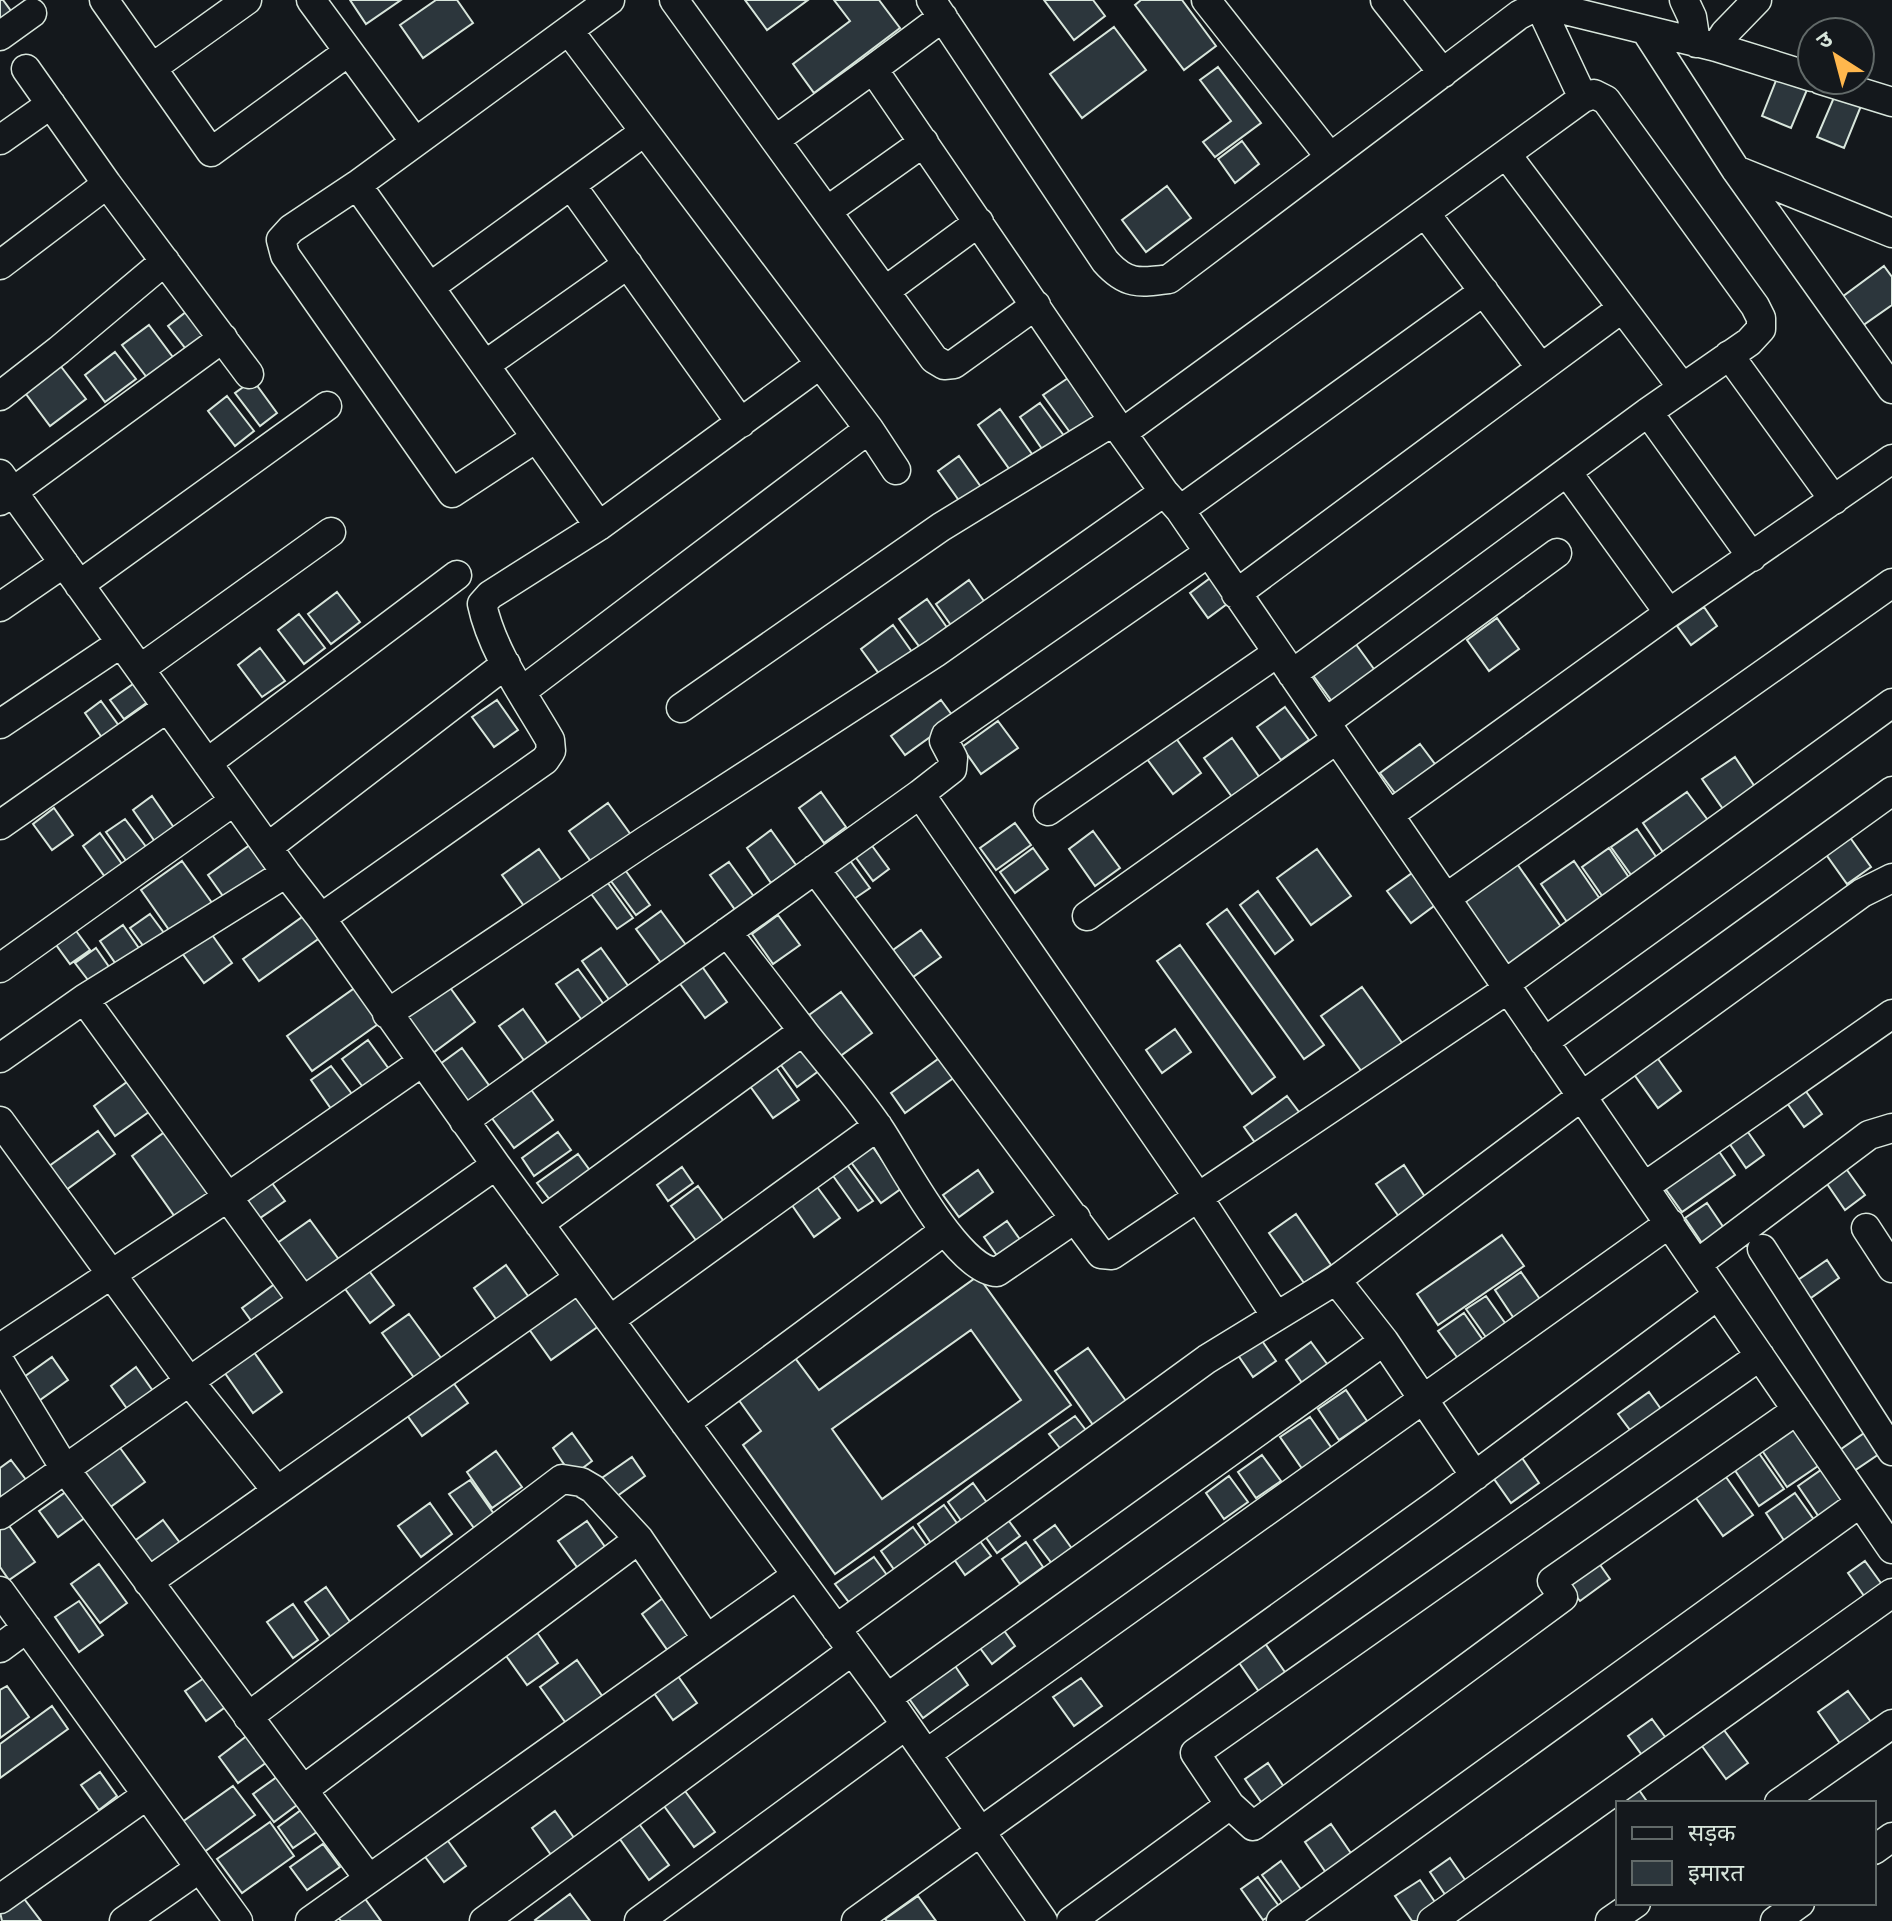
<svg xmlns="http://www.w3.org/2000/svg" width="1892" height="1921" font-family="'Roboto Condensed','Noto Sans Devanagari',sans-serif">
<rect width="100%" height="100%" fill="#14181c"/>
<path fill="#2c363c" stroke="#d8e6dc" stroke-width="2" fill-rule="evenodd" d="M0 0H3L14 15 0 25Z
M350 0H401L366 24Z
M436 0H457L473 23 423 58 400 25Z
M745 0H808L767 30Z
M834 0H879L900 28 814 93 793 64 850 21Z
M1044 0H1093L1105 16 1074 40Z
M1141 0H1182L1216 46 1184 70 1135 5Z
M1114 27 1146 70 1082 118 1050 74Z
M1218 67 1261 123 1215 157 1203 142 1231 121 1200 80Z
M1779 73 1809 85 1791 128 1762 116Z
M1835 95 1861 106 1844 148 1817 137Z
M1242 141 1259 164 1235 183 1218 159Z
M1167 186 1191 218 1146 252 1122 220Z
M1884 266 1892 277V305L1862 326 1842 297Z
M191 308 211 336 189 353 168 326Z
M149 325 175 360 148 379 122 345Z
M115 352 136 379 105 402 85 375Z
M59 364 86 399 50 426 23 390Z
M1068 378 1099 421 1074 438 1043 395Z
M253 380 277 413 260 426 235 393Z
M227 396 254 431 235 446 208 411Z
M1040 403 1070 444 1049 459 1020 417Z
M1000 409 1032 454 1010 470 978 425Z
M959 456 986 494 965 509 938 471Z
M1213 576 1231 601 1208 618 1190 593Z
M969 580 986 604 953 628 936 604Z
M337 592 360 622 331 644 308 614Z
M927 599 948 629 921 649 899 619Z
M1704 607 1717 626 1691 645 1677 626Z
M299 614 325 648 304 664 278 630Z
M1497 618 1519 649 1489 671 1467 640Z
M893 625 912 652 880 675 861 649Z
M1350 636 1379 676 1336 707 1307 667Z
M260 648 285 681 262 697 238 665Z
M136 682 149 701 124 719 110 700Z
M497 700 518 730 494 747 472 717Z
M941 700 955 719 905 755 891 736Z
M101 701 122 730 105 742 85 713Z
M1285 707 1309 740 1281 760 1257 727Z
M998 721 1018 748 981 774 962 747Z
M1173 734 1201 773 1173 794 1144 755Z
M1232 738 1260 778 1232 797 1204 758Z
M1420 744 1441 772 1400 800 1380 773Z
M1735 757 1755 787 1723 809 1702 779Z
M821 792 846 827 824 843 799 808Z
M1687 792 1710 823 1665 855 1643 823Z
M152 796 177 832 158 846 133 810Z
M608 803 634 839 595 867 569 831Z
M54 808 73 835 52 850 33 824Z
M125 819 147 848 127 862 106 832Z
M1015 823 1031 845 996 870 980 848Z
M1637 829 1659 861 1634 879 1611 847Z
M1844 829 1871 867 1847 884 1820 846Z
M771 830 796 865 771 883 747 848Z
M1093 831 1120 868 1095 886 1069 849Z
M100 833 122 864 105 877 83 846Z
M254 842 276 872 230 906 208 875Z
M870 843 889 869 873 881 854 855Z
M1033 848 1048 869 1015 893 1000 872Z
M1609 848 1632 882 1605 900 1582 867Z
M539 849 566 887 529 913 502 875Z
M1317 849 1351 896 1311 925 1277 878Z
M846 855 870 888 851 901 827 869Z
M1513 858 1566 934 1506 975 1454 898Z
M182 861 215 907 174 937 141 890Z
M1574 861 1600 899 1567 922 1541 884Z
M729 862 760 905 741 918 710 875Z
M623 867 650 905 636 915 608 877Z
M1419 868 1442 900 1411 923 1387 891Z
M605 879 633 918 617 929 589 891Z
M1258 891 1293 940 1275 954 1240 905Z
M1227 909 1324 1045 1304 1059 1207 924Z
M661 911 689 949 664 967 636 929Z
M150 914 167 937 147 951 130 928Z
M305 915 321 937 259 981 243 959Z
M778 915 800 945 773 964 752 934Z
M71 924 90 950 70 964 51 938Z
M123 925 143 954 120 970 100 941Z
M921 930 941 957 913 977 893 950Z
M210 932 232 963 204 983 182 953Z
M1180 945 1275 1077 1252 1094 1157 961Z
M96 948 114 974 94 988 75 963Z
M601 948 634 994 615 1008 582 961Z
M701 965 727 1002 705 1018 678 981Z
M578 969 608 1010 586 1026 556 984Z
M446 982 475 1022 433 1053 403 1012Z
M356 987 381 1022 312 1071 287 1036Z
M1362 987 1405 1047 1365 1076 1321 1016Z
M841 992 872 1033 839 1057 809 1015Z
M523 1009 554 1053 531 1070 499 1026Z
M1175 1029 1191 1052 1162 1073 1146 1050Z
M368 1040 394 1076 368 1094 342 1059Z
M800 1041 820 1070 797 1087 776 1058Z
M462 1048 491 1088 464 1107 436 1067Z
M945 1054 959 1074 905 1113 891 1093Z
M1656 1056 1681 1091 1658 1108 1633 1073Z
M773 1063 799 1100 773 1118 747 1082Z
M331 1066 355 1098 334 1113 311 1080Z
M131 1079 153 1109 115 1136 94 1106Z
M1800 1083 1822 1114 1804 1127 1782 1096Z
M527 1084 553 1120 514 1148 488 1113Z
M1287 1096 1305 1120 1261 1151 1244 1127Z
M1743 1125 1764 1155 1746 1168 1725 1137Z
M170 1128 219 1196 180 1224 132 1156Z
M98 1131 115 1154 62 1193 45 1169Z
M558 1132 571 1150 534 1176 522 1158Z
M870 1143 902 1188 881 1203 848 1158Z
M1716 1147 1735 1175 1682 1212 1662 1184Z
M578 1154 594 1176 554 1205 537 1183Z
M845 1162 873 1201 858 1211 831 1173Z
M1842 1163 1865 1195 1845 1210 1823 1178Z
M1404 1165 1431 1206 1404 1224 1376 1184Z
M682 1167 693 1183 668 1201 657 1185Z
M978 1170 993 1192 959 1217 943 1195Z
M264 1172 285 1201 253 1223 233 1194Z
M812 1180 840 1218 814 1237 787 1198Z
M698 1186 728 1227 700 1246 671 1206Z
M1707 1203 1728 1234 1706 1249 1685 1218Z
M1296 1214 1331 1265 1304 1283 1269 1233Z
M310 1220 340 1261 306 1285 276 1244Z
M1007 1221 1021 1241 998 1257 984 1237Z
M1502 1235 1524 1266 1438 1325 1417 1294Z
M1827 1260 1839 1278 1808 1300 1795 1282Z
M506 1265 533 1303 501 1326 474 1288Z
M367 1268 394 1305 370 1323 343 1286Z
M1521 1272 1544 1305 1517 1323 1495 1290Z
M978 1276 1071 1405 835 1574 743 1445 761 1431 738 1399 795 1358 819 1390ZM971 1330 1021 1400 882 1499 832 1429Z
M284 1277 296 1295 255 1326 242 1308Z
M577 1288 603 1323 551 1360 526 1325Z
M1486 1296 1510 1330 1490 1343 1466 1309Z
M1464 1313 1485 1343 1459 1360 1438 1331Z
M409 1314 447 1366 420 1386 382 1333Z
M1256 1332 1276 1361 1253 1377 1233 1348Z
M1311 1342 1333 1372 1307 1390 1286 1360Z
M251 1348 282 1392 253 1413 222 1369Z
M1088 1348 1131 1408 1098 1432 1055 1371Z
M52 1357 68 1380 33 1405 17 1382Z
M136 1367 153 1391 128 1410 111 1386Z
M450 1378 468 1403 422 1436 404 1411Z
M1346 1390 1367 1421 1339 1440 1318 1409Z
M1649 1392 1663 1412 1633 1434 1618 1414Z
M1075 1416 1092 1438 1066 1456 1049 1434Z
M1310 1417 1333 1450 1303 1470 1280 1437Z
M1792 1423 1821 1464 1787 1487 1759 1446Z
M1870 1429 1885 1450 1848 1475 1834 1454Z
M572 1433 592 1461 572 1476 553 1448Z
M115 1441 145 1482 109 1508 79 1467Z
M1516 1449 1539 1483 1511 1503 1487 1469Z
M1756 1449 1784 1489 1759 1506 1732 1466Z
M496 1451 522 1487 492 1508 467 1472Z
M1262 1455 1281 1481 1256 1498 1238 1472Z
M632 1457 645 1476 613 1499 599 1480Z
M11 1460 30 1485 0 1507V1468Z
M1828 1465 1851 1498 1821 1520 1798 1486Z
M1721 1470 1753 1515 1723 1536 1691 1491Z
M1229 1476 1248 1502 1224 1519 1206 1493Z
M470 1480 494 1514 474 1528 449 1494Z
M973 1483 990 1507 965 1526 948 1502Z
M74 1486 93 1512 58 1537 39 1511Z
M1795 1493 1817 1524 1787 1545 1766 1513Z
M430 1503 452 1534 421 1557 398 1526Z
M944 1505 964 1533 937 1552 918 1524Z
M1003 1513 1020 1536 997 1553 980 1529Z
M163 1520 183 1547 152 1569 133 1542Z
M587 1521 610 1554 582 1574 558 1541Z
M7 1523 35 1562 9 1580 0 1567V1528Z
M1055 1525 1073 1550 1053 1565 1034 1540Z
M913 1527 933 1555 900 1578 881 1551Z
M974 1533 991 1556 965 1575 949 1552Z
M1026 1542 1043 1567 1020 1584 1002 1559Z
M874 1557 892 1582 854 1609 835 1584Z
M1596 1559 1610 1579 1580 1601 1564 1581Z
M1865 1561 1886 1590 1869 1603 1848 1573Z
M99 1564 127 1603 100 1623 71 1584Z
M326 1587 353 1626 333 1640 305 1602Z
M667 1595 694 1633 668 1651 642 1614Z
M79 1601 103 1635 79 1652 55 1617Z
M293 1604 318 1640 293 1658 267 1622Z
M998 1622 1015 1646 992 1664 974 1640Z
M536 1631 558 1663 527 1685 504 1653Z
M1260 1636 1289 1678 1262 1696 1233 1654Z
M577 1660 605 1700 568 1726 540 1687Z
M951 1660 968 1685 923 1718 905 1693Z
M673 1669 697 1703 673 1720 649 1686Z
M210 1674 231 1703 206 1721 185 1691Z
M1081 1678 1102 1706 1074 1726 1053 1697Z
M7 1686 29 1717 0 1738V1690Z
M1848 1691 1877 1730 1846 1752 1818 1712Z
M52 1706 68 1729 0 1778V1744Z
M1652 1719 1671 1745 1647 1762 1628 1736Z
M1721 1726 1748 1763 1726 1779 1699 1742Z
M248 1735 267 1762 238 1783 219 1757Z
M1268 1763 1288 1793 1266 1809 1245 1779Z
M100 1772 117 1796 99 1810 81 1785Z
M281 1774 301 1802 274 1822 253 1794Z
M233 1786 255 1815 200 1855 178 1825Z
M1637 1787 1648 1803H1618V1806L1615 1802Z
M685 1791 715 1832 694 1847 664 1806Z
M305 1807 321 1829 293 1848 278 1827Z
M555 1811 577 1842 554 1859 532 1828Z
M637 1821 669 1865 649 1880 617 1835Z
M270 1822 294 1856 242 1893 217 1859Z
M1331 1824 1357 1862 1331 1880 1305 1842Z
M443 1834 466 1866 444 1882 420 1850Z
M323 1844 340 1867 307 1890 290 1867Z
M1450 1858 1470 1887 1450 1902 1430 1872Z
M1281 1861 1303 1892 1284 1905 1262 1875Z
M1258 1877 1281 1909 1263 1920 1241 1889Z
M1420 1880 1439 1908 1419 1921H1412L1395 1896Z
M361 1893 381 1921H341L334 1912Z
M570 1894 590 1921H536L535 1920Z
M22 1896 41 1921H2L0 1912Z
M918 1896 936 1921H887L885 1919Z"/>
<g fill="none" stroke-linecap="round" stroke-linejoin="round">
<g stroke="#d8e6dc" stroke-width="31">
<path id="minor" d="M104 0 211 152 348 52
M311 0 415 142
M674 0 775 140 873 69
M931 0 1105 261C1126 285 1139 283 1169 279L1519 15 1540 4 1716 47 1812 77
M1206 0 1330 157
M1385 0 1443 73
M1537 0 1583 98
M1684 0 1692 17 1696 43
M943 17 873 69 1122 433 1164 492 1180 510 1892 1549
M569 31 869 429 896 470
M1646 31 1736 170 1892 389
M0 36 32 13
M1716 47 1725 33 1757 0
M152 68 247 0
M26 69 107 184 249 374
M1821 80 1892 102
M0 140 51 104
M775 140 934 359 944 365 954 364 1036 305
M1506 154 1682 387
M1736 170 1892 233
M357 185 599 526
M571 185 741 423
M827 211 924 142
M1425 213 1541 368
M0 265 107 184
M430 287 644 132
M885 291 979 222
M1729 355 1834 500
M485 365 628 264
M0 396 59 350 165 261
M1648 412 1752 557
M1122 433 1583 98 1594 94 1606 100 1755 306 1761 318V329L1749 342 1648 412 1292 674
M536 438 452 493 285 255 281 240 291 229 357 185 610 0
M1567 472 1669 613
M0 474 286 873 321 918 496 1165 887 1698 1043 1921
M0 501 223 338
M1180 510 1484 291
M79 585 327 406
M1236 594 1621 309
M0 607 64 563
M140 669 331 532
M522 691 869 429
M681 708 941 527 1114 421
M1326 722 1557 553
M0 724 121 643
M207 763 457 575
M920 794 952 769 953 758 944 741 946 735 1208 553
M1048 811 1277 653
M1389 815 1669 613 1892 459
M0 825 167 708
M268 847 506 664
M815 869 1101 1254 1112 1255 1508 989
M1446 898 1892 583
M1087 916 1337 739
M321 918 545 760 551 751 550 740C526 698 492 652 482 604L490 595 599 526 819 365
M727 932 803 1031
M0 968 234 801
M1505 984 1892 703
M84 999 303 1301
M387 1014 645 841 935 653 1164 492
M1544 1042 1892 791
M0 1058 84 999 286 873
M0 1121 189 1381 277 1491
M464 1121 920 794 1198 1197 1276 1316
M1644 1187 1892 1014
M539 1224 803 1031C828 1063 856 1094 879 1128 901 1160 957 1271 997 1272L1076 1218
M1866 1228 1892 1268
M1762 1249 1892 1451
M1697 1264 1869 1135 1892 1128
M1336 1280 1384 1341 1475 1476
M610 1320 878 1126
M0 1348 228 1197 422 1062
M0 1362 65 1469 369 1879
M685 1423 944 1231
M0 1515 496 1165
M148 1582 579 1278
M0 1591 238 1921
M836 1629 1207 1359 1336 1280 1582 1096 1862 893 1892 878
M0 1648 27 1628
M887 1698 1384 1341
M248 1717 562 1479 581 1482 593 1489 639 1539 707 1639
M926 1754 1670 1223
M303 1790 639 1539
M1779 1803 1892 1724
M1230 1805 1195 1753 1760 1356
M1874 1850 1892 1837
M0 1899 147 1795
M124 1921 200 1868
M310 1921 797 1575
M484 1921 852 1651
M639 1921 906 1725
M856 1921 1442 1500 1718 1295
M1071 1921 1230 1805 1253 1826 1563 1597 1552 1581 1797 1410
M1281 1921 1860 1503
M1432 1921 1892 1593
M1610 1921 1636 1903
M1775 1921 1800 1903"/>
</g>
<use href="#minor" stroke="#14181c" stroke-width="28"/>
</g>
<rect x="1616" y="1801" width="260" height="104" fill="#14181c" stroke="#626a69" stroke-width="2"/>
<rect x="1632" y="1827" width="40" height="12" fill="#14181c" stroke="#626a69" stroke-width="2"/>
<text x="1688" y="1841" font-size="24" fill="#d8e6dc">सड़क</text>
<rect x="1632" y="1861" width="40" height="24" fill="#2c363c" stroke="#626a69" stroke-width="2"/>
<text x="1688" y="1881" font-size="24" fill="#d8e6dc">इमारत</text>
<g transform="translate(1836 56) rotate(324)"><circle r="38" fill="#14181c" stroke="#626a69" stroke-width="2"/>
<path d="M0-6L14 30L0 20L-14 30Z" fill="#ffb74d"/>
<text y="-12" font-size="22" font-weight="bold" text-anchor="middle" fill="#d8e6dc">उ</text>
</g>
</svg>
